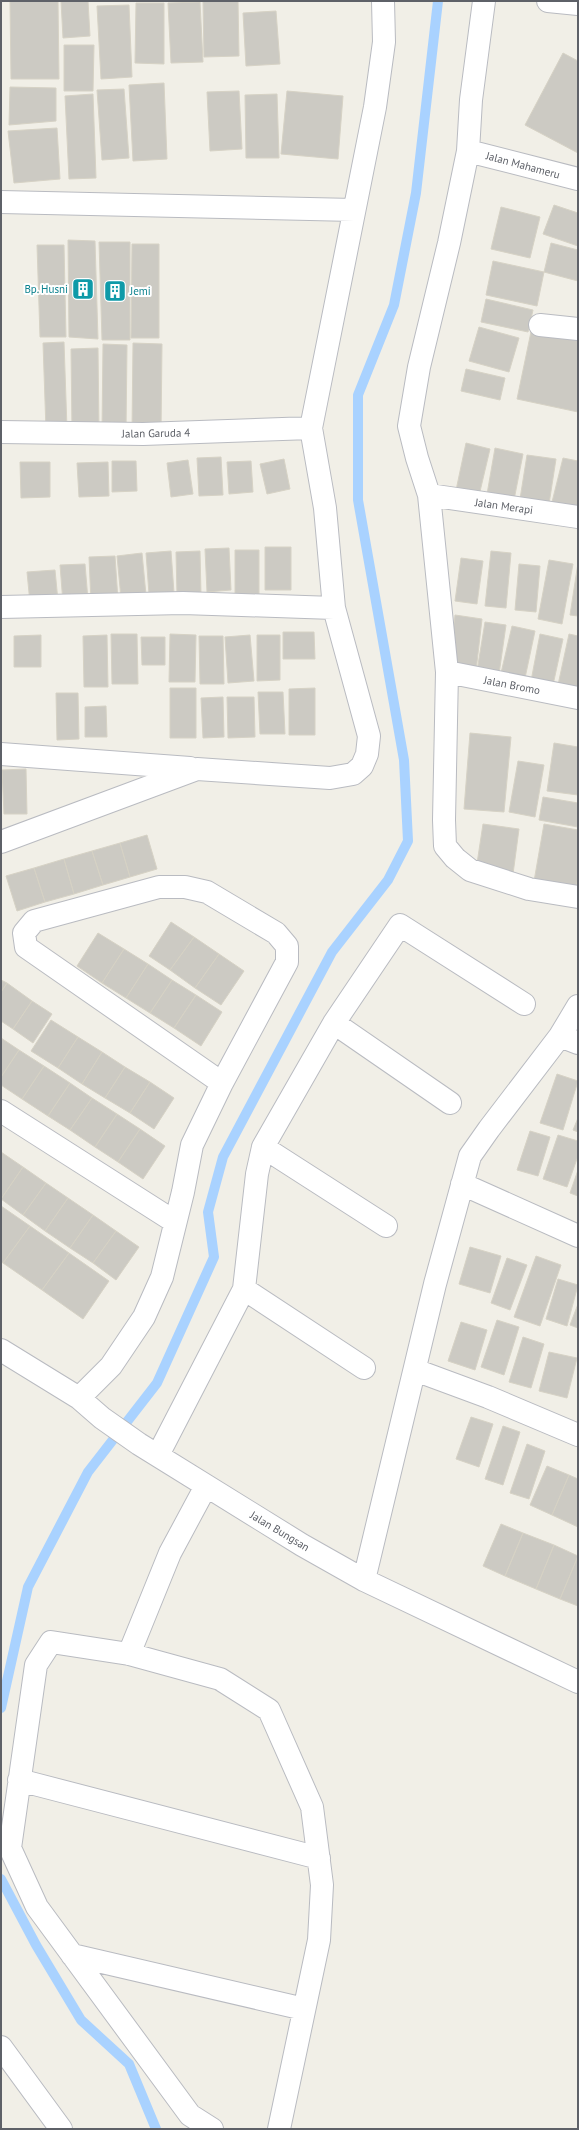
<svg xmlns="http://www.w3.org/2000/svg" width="579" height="2130" font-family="'PT Sans',sans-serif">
<rect width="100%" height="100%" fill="#f1efe7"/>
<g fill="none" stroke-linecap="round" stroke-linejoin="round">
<path stroke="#a9d2ff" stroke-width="10" d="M1 1708 28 1587 88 1472 157 1383 214 1257 208 1212 223 1157 332 952 388 880 408 841 404 760 358 500V395L394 305 416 193 438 1
M1 1879 36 1945 81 2020 129 2064 156 2129"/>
</g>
<path fill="#cccac3" stroke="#d6d2c5" d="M10 1H58L59 79H11Z
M61 1H88L90 36 63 38Z
M203 1H238L239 56 204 57Z
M200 2 203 62 171 63 168 3Z
M136 3H164V64L135 63Z
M129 5 132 77 101 79 97 6Z
M276 11 280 64 246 66 243 13Z
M64 45H94L93 91H64Z
M563 53 578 61V153L525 125Z
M164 83 167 159 133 161 129 85Z
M10 87 56 88V121L9 125Z
M124 89 129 158 102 160 97 90Z
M239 91 242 149 210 151 207 92Z
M287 91 343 96 338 159 281 154Z
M93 94 96 178 69 179 65 96Z
M277 94 279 158H246L245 95Z
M57 128 60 179 14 183 8 131Z
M554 205 578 213V246L543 234Z
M501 207 540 217 530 258 491 249Z
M68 240 95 241 98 339 69 337Z
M99 242H130V340H102Z
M551 243 578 250V281L544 272Z
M132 244H159V338H131Z
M37 245H64L66 337H40Z
M493 261 544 272 537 306 486 295Z
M486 299 533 310 528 332 481 322Z
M479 327 519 338 509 372 469 361Z
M532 327 578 337V412L517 399Z
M64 342 67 429 46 430 43 343Z
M133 343 162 344 161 432 132 431Z
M103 344 127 345 126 431H102Z
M98 348 99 431H72L71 349Z
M466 369 505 378 500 400 461 391Z
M466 443 490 449 478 500 455 495Z
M495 448 523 454 513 505 486 500Z
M527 455 556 459 549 504 520 499Z
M221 457 223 495 199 496 197 458Z
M563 458 578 461V509L552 502Z
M284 459 290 489 267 494 260 464Z
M188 460 193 494 171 497 167 463Z
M112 461H136L137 491 112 492Z
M251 461 253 492 229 494 227 462Z
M20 462H50V497L21 498Z
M108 462 109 496 79 497 77 463Z
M265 547H291V590H265Z
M229 548 231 590 207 592 205 549Z
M235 550H259V594H235Z
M171 551 174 593 149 594 146 553Z
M200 551 201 595H177L176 552Z
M491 551 511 553 506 608 485 606Z
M142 553 146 595 121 598 117 556Z
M115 556 118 600 91 602 89 557Z
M461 558 483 561 477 604 455 601Z
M549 560 573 564 562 624 538 619Z
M578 563V616L570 615Z
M85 564 88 600 63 603 60 565Z
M519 564 540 566 536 612 515 610Z
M55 570 58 601 30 603 27 572Z
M455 615 482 619 476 671 449 668Z
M485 622 506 625 499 674 477 671Z
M512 626 535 631 525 678 501 673Z
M283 632H314L315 659H283Z
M111 634H137L138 684H112Z
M170 634 196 635 195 682H169Z
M540 634 563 639 553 685 531 681Z
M569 634 578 636V690L558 685Z
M41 635V667H14V636Z
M107 635 108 687H84L83 636Z
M250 635 254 681 228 683 225 637Z
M257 635H280V680L257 681Z
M199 636H223L224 684H200Z
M141 637H165V665H142Z
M170 688H196V738H170Z
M315 688V735H289V689Z
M258 692H283L285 734H260Z
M56 693H78L79 739 57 740Z
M223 697 224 737 203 738 201 698Z
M227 697H254L255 737 228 738Z
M106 706 107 737H85V707Z
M470 733 511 737 504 812 464 809Z
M554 743 578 747V795L547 791Z
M518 761 544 765 535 817 509 812Z
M26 769 27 814H4L2 770Z
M543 797 578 803V827L539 820Z
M483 824 519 829 513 874 476 870Z
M544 824 578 830V876L575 894 533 887Z
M147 835 157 869 130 877 120 843Z
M120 843 130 877 103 885 92 851Z
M92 851 103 885 74 894 64 859Z
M64 859 74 894 45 902 34 868Z
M34 868 45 902 17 911 6 876Z
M171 922 194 937 170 970 149 956Z
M98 933 124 949 102 983 77 966Z
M194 937 219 954 195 988 170 970Z
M124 949 148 964 126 998 102 983Z
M219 954 244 971 221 1005 195 988Z
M148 964 172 980 150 1013 126 998Z
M1 980 7 983 1 992Z
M172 980 196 995 174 1028 150 1013Z
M7 983 32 1001 13 1029 1 1021V992Z
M196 995 222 1012 201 1046 174 1028Z
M32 1001 52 1014 33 1043 13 1029Z
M51 1020 78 1037 58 1068 31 1051Z
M78 1037 102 1052 82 1084 58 1068Z
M1 1038 19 1050 1 1077Z
M19 1050 44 1066 22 1099 1 1085V1077Z
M102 1052 125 1067 105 1098 82 1084Z
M44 1066 70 1083 48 1116 22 1099Z
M125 1067 150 1082 130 1113 105 1098Z
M557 1074 578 1081 563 1130 540 1123Z
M150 1082 174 1098 154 1129 130 1113Z
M70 1083 92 1098 70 1130 48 1116Z
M92 1098 117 1114 95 1147 70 1130Z
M117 1114 140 1129 118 1162 95 1147Z
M578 1118V1132L573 1130Z
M140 1129 165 1146 143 1179 118 1162Z
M530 1131 550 1137 538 1176 517 1170Z
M558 1135 578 1141V1156L567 1187 543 1179Z
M1 1152 23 1167 1 1199Z
M23 1167 46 1183 23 1215 1 1199Z
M578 1170V1196L570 1193Z
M46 1183 68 1198 45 1231 23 1215Z
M68 1198 93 1215 70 1248 45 1231Z
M1 1206 30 1226 3 1263 1 1262Z
M93 1215 116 1231 93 1263 70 1248Z
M30 1226 69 1253 42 1290 3 1263Z
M116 1231 139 1247 116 1280 93 1263Z
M470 1247 501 1256 490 1293 459 1284Z
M69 1253 109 1281 83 1319 42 1290Z
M536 1256 561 1265 540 1326 514 1317Z
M507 1258 527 1265 510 1310 491 1303Z
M558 1279 578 1285 567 1326 546 1319Z
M578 1304V1328L570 1325Z
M497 1320 519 1327 504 1375 481 1367Z
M461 1322 487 1330 475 1370 448 1361Z
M523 1337 544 1344 531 1388 509 1382Z
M549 1352 577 1358 567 1398 539 1391Z
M471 1417 493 1424 479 1467 456 1459Z
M503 1426 520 1432 503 1485 485 1479Z
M527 1444 545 1451 529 1499 510 1493Z
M547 1466 569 1475 552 1515 530 1505Z
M569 1475 578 1479V1527L552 1515Z
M501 1524 523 1533 505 1576 483 1566Z
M523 1533 554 1545 536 1589 505 1576Z
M554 1545 578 1556 560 1599 536 1589Z
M578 1556V1606L560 1599Z"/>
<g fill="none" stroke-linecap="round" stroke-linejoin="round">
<g stroke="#b9bbc1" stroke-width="24">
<path id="minor" d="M484 1 471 100 468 151 449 243 419 367 409 426 417 458 429 495 447 672 444 820 445 846 455 858 470 870 529 889 578 897
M548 1 578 4
M468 151 578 179
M1 202 354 210
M540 325 578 329
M1 432 143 434 311 428
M429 495 578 517
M1 607 183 603 334 608
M447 672 578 698
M1 754 190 768
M1 842 197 769 330 778 353 774 362 766 367 754 369 736 334 608 325 508 311 428 375 107 384 42 383 1
M334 1023 450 1103
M560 1036 578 1043
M1 1111 175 1222
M263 1147 386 1226
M462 1184 578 1236
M244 1289 364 1368
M1 1350 79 1398 102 1418 139 1444 302 1545 364 1580 578 1682
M415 1370 488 1397 578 1435
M79 1398 111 1366 144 1317 162 1277 183 1192 192 1145 222 1083 287 962V946L276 933 207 892 185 887H159L34 921 24 933 26 947 222 1083
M158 1455 244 1289 257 1174 263 1147 334 1023 400 925 524 1004
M364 1580 435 1284 470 1156 489 1129 560 1036 578 1006
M129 1654 170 1553 206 1486
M19 1780 319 1858
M72 1955 304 2009
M1 2047 61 2129
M212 2129 190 2115 37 1907 10 1848 36 1665 51 1642 129 1654 220 1679 269 1710 312 1807 322 1885 319 1940 279 2129"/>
</g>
<use href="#minor" stroke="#fff" stroke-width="22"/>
</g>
<defs>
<g id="building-square" transform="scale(1.15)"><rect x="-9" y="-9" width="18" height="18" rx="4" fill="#0f9aa8" stroke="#fff"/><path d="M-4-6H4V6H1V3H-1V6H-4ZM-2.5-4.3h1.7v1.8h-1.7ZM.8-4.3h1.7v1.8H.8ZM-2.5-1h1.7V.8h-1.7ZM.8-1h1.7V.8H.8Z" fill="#fff"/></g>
</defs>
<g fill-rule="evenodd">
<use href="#building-square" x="83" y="289"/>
<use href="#building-square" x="115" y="291"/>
</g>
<g text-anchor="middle" stroke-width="4" stroke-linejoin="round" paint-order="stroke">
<g font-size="11" fill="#5e6168" stroke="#fff">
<text transform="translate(523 165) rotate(15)" y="4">Jalan Mahameru</text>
<text transform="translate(156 433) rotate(-1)" y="4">Jalan Garuda 4</text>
<text transform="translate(504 506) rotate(8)" y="4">Jalan Merapi</text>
<text transform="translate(512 685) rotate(11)" y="4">Jalan Bromo</text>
<text transform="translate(280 1531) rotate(31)" y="4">Jalan Bungsan</text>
</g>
<g font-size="11" fill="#0d838f" stroke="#fff" text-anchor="end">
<text x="68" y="293">Bp. Husni</text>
<text x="130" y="295" text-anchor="start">Jemi</text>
</g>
</g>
<rect width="579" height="2130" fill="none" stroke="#5e6168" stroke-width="4"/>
</svg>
